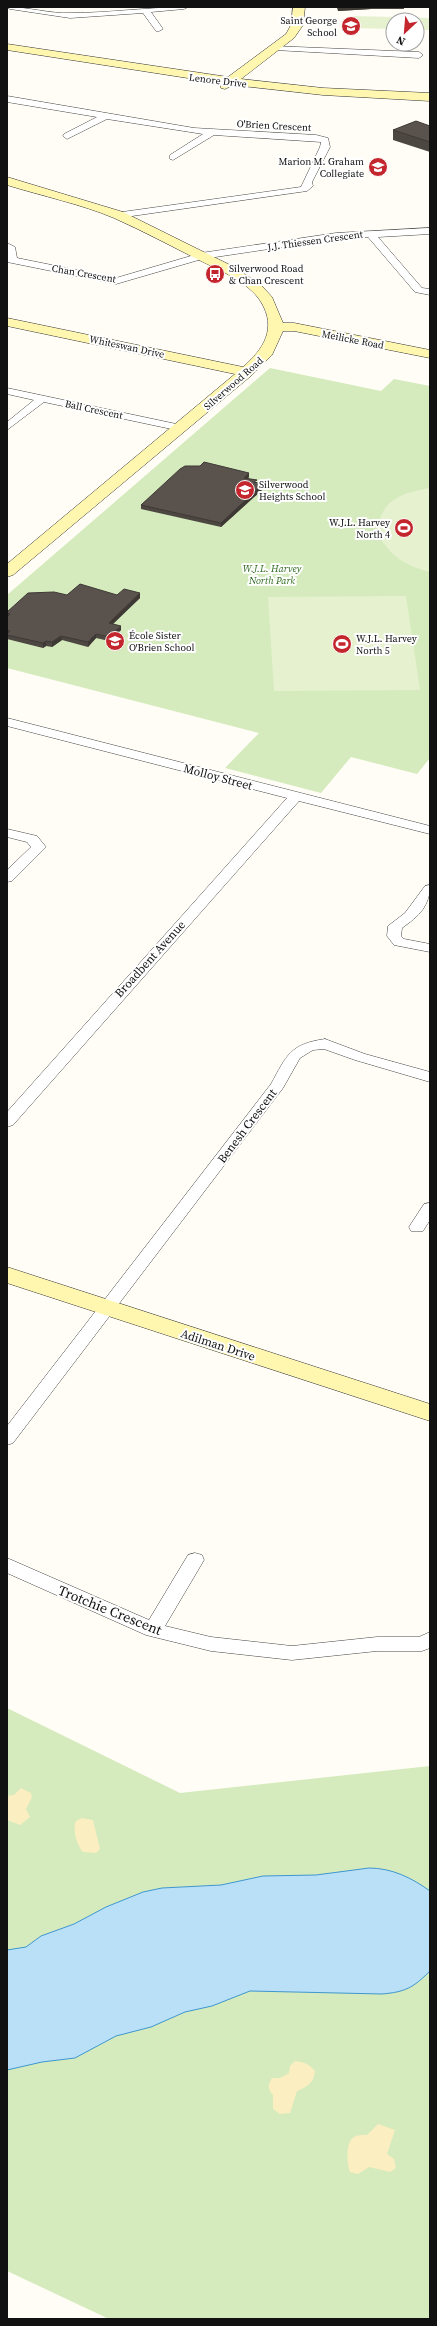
<svg xmlns="http://www.w3.org/2000/svg" width="437" height="2326" font-family="'Source Serif 4',serif">
<rect width="100%" height="100%" fill="#fffdf5"/>
<path fill="#d5ebbd" d="M270 368 381 391 394 379 430 386V758L417 774 351 757 321 793 225 768 259 733 7 668V595Z
M7 1708 180 1793 430 1766V2319H109L7 2271Z"/>
<path fill="#fbeec1" d="M21 1788 31 1793 32 1797 26 1809 30 1817 20 1825 7 1820V1796L14 1795Z
M82 1818 93 1820 100 1849 96 1853 83 1852C77 1845 72 1830 76 1821Z
M295 2061C304 2062 309 2064 315 2071 314 2083 307 2087 297 2091L290 2113 280 2114 273 2109V2095C268 2089 267 2086 272 2078H280L289 2073 290 2066Z
M378 2124 395 2130 387 2154 394 2159 396 2168 390 2172 369 2167 358 2174 350 2172C347 2164 345 2142 354 2137 357 2135 363 2135 367 2135Z"/>
<path fill="#e6f2cf" d="M354 16 430 18V30H417V20H393V29L352 28Z
M430 488V572C406 566 388 555 377 532 381 500 400 493 430 488Z
M406 596 420 690 274 691 268 597Z"/>
<path fill="#b9e0f7" stroke="#3f96cf" d="M369 1868C392 1868 412 1878 430 1891V1971C413 1988 405 1992 382 1994L250 1991 212 2006 185 2012 151 2027 116 2036 75 2058 42 2062 7 2070V1950L26 1947 41 1936 74 1924 106 1907 143 1892 162 1888 221 1885 263 1876 316 1875Z"/>
<g fill="none" stroke-linecap="round" stroke-linejoin="round">
<g stroke="#444" stroke-width="1">
<path id="street" d="M7 7C29 7 50 14 71 13 110 13 149 7 188 7L184 9 151 12 163 29 159 31H156L143 13 70 18 10 9Z
M272 46 419 52 423 55 419 58 275 50 271 48Z
M7 96 194 128 316 135 328 138 330 147 312 182 313 186 307 191 118 218 113 215 115 213 301 187 320 147 321 142 214 135 173 160 170 159V155L203 134 107 119 67 139 63 136 64 134 97 117 7 102Z
M430 228V234L378 237 422 288 430 289V295L415 292 368 237 336 239 202 259 116 284 7 262V243L15 247 17 258 116 278 201 253 336 233Z
M7 388 181 425 186 428 181 431 44 402 7 430V422L34 400 7 394Z
M7 718 430 826V834L299 801 13 1125 7 1127V1112L287 798 7 726Z
M7 829 37 836 46 847 12 881 7 882V870L31 847 27 842 7 837Z
M430 885C430 906 419 916 402 928L401 936 404 939 430 944V952L394 945 387 936 388 926 405 913 425 886Z
M325 1039 365 1054 430 1072V1082L355 1060 324 1049 313 1050 300 1058 283 1088 13 1443 7 1445V1426L271 1084C287 1055 290 1044 325 1039Z
M430 1203V1220L423 1231H411L409 1227 424 1204Z
M195 1553 202 1555 204 1560 165 1626 211 1637 292 1646 377 1637H419L430 1632V1648L422 1651H377L292 1660 211 1651 146 1635 7 1573V1558L149 1620 188 1555Z"/>
</g>
<g stroke="#333" stroke-width="1">
<path id="secondary" d="M293 7H305L303 25 294 38 241 79 323 88 430 93V101L323 95 233 85 225 89 221 88 220 83 7 50V44L228 77 286 34 291 25Z
M7 177 123 212 234 267 261 285 272 297 283 323H294L430 350V358L294 331H283L272 355 252 375 13 575 7 577V564L235 374 7 326V318L243 367C264 349 277 328 261 302 249 282 219 270 199 260 171 246 143 231 114 218 81 204 42 196 7 185Z
M7 1267 430 1404V1421L7 1283Z"/>
</g>
<use href="#street" fill="#fff" fill-rule="evenodd"/>
<use href="#secondary" fill="#fff6b0" fill-rule="evenodd"/>
</g>
<path fill="#4d4742" d="M332 7H404V9H371L338 11 337 8H332Z
M430 126V152L393 140V130Z
M249 477 248 478 257 483 263 489 221 527 141 509V505Z
M140 593V598L112 624 121 630 109 641 96 638 88 647 62 640 52 647 46 646 43 648 7 639V612L67 595H117Z"/>
<path fill="#3f3936" d="M338 7H371V9L338 11Z
M249 473V477L244 482V478Z
M263 484V489L221 527V523Z
M140 593V598L109 628V623Z
M121 626V630L109 641V637Z
M96 634V638L88 647V642Z
M61 636 62 640 52 647V642Z
M46 641V646L43 648V643Z"/>
<path fill="#5a524d" stroke="#3f3936" d="M416 121 430 126V142L393 130Z
M204 462 249 473 244 478 257 480 254 482 263 484 221 523 141 505 180 469 185 466H200Z
M80 584 117 595 124 589 140 593 109 623 121 626 109 637 96 634 88 642 61 636 52 642 46 641 43 643 7 635V634L10 631 7 630V627L8 626 7 625V617L10 614 7 613V612L28 593 54 592 67 595Z"/>
<defs>
<g id="school-disc" transform="scale(1)"><circle r="9.5" fill="#c4262e" stroke="#fff"/><path d="M0-5L7-2L0 1L-7-2ZM-4 1L0 2.5L4 1V4Q0 6-4 4Z" fill="#fff"/></g>
<g id="bus-disc" transform="scale(1)"><circle r="9.5" fill="#c4262e" stroke="#fff"/><path d="M-5-6H5V4H4V6H2V4H-2V6H-4V4H-5ZM-3.5-4V0h7V-4ZM-3.5 1.2v1.5H-2V1.2ZM2 1.2v1.5H3.5V1.2Z" fill="#fff"/></g>
<g id="stadium-disc" transform="scale(1)"><circle r="9.5" fill="#c4262e" stroke="#fff"/><path d="M0-5a6.5 5 0 1 0 0 10a6.5 5 0 1 0 0-10ZM-3.5-1.8h7v3.6h-7Z" fill="#fff"/></g>
</defs>
<g fill-rule="evenodd">
<use href="#school-disc" x="351" y="26"/>
<use href="#school-disc" x="378" y="167"/>
<use href="#bus-disc" x="215" y="274"/>
<use href="#school-disc" x="245" y="490"/>
<use href="#stadium-disc" x="404" y="528"/>
<use href="#school-disc" x="115" y="641"/>
<use href="#stadium-disc" x="342" y="644"/>
</g>
<g text-anchor="middle" stroke-width="4" stroke-linejoin="round" paint-order="stroke">
<g font-size="10" fill="#111" stroke="#fff" text-anchor="start">
<text x="337" y="24" text-anchor="end">Saint George<tspan x="337" dy="12">School</tspan></text>
<text x="364" y="165" text-anchor="end">Marion M. Graham<tspan x="364" dy="12">Collegiate</tspan></text>
<text x="229" y="272">Silverwood Road<tspan x="229" dy="12">&amp; Chan Crescent</tspan></text>
<text x="259" y="488">Silverwood<tspan x="259" dy="12">Heights School</tspan></text>
<text x="390" y="526" text-anchor="end">W.J.L. Harvey<tspan x="390" dy="12">North 4</tspan></text>
<text x="129" y="639">École Sister<tspan x="129" dy="12">O'Brien School</tspan></text>
<text x="356" y="642">W.J.L. Harvey<tspan x="356" dy="12">North 5</tspan></text>
</g>
<g font-size="10" fill="#111" stroke="#fff">
<text transform="translate(218 80) rotate(7)" y="4">Lenore Drive</text>
<text transform="translate(274 125) rotate(3)" y="4">O'Brien Crescent</text>
<text transform="translate(315 240) rotate(-8)" y="4">J.J. Thiessen Crescent</text>
<text transform="translate(84 273) rotate(10)" y="4">Chan Crescent</text>
<text transform="translate(353 339) rotate(11)" y="4">Meilicke Road</text>
<text transform="translate(127 346) rotate(12)" y="4">Whiteswan Drive</text>
<text transform="translate(233 383) rotate(-41)" y="4">Silverwood Road</text>
<text transform="translate(94 409) rotate(12)" y="4">Ball Crescent</text>
</g>
<g font-size="10" font-style="italic" fill="#2f6b1f" stroke="#fff">
<text x="272" y="572">W.J.L. Harvey<tspan x="272" dy="12">North Park</tspan></text>
</g>
<g font-size="12" fill="#111" stroke="#fff">
<text transform="translate(218 777) rotate(15)" y="4">Molloy Street</text>
<text transform="translate(150 959) rotate(-48)" y="4">Broadbent Avenue</text>
<text transform="translate(247 1126) rotate(-53)" y="4">Benesh Crescent</text>
<text transform="translate(218 1345) rotate(18)" y="4">Adilman Drive</text>
</g>
<g font-size="14" fill="#111" stroke="#fff">
<text transform="translate(110 1610) rotate(22)" y="5">Trotchie Crescent</text>
</g>
</g>
<rect width="437" height="2326" fill="none" stroke="#111111" stroke-width="16"/>
<g transform="translate(405 32) rotate(206)"><circle r="19" fill="#ffffff" stroke="#a0a0a0"/>
<path d="M0-3L7 15L0 10L-7 15Z" fill="#c4262e"/>
<text y="-6" font-size="11" font-weight="bold" text-anchor="middle" fill="#111111">N</text>
</g>
</svg>
